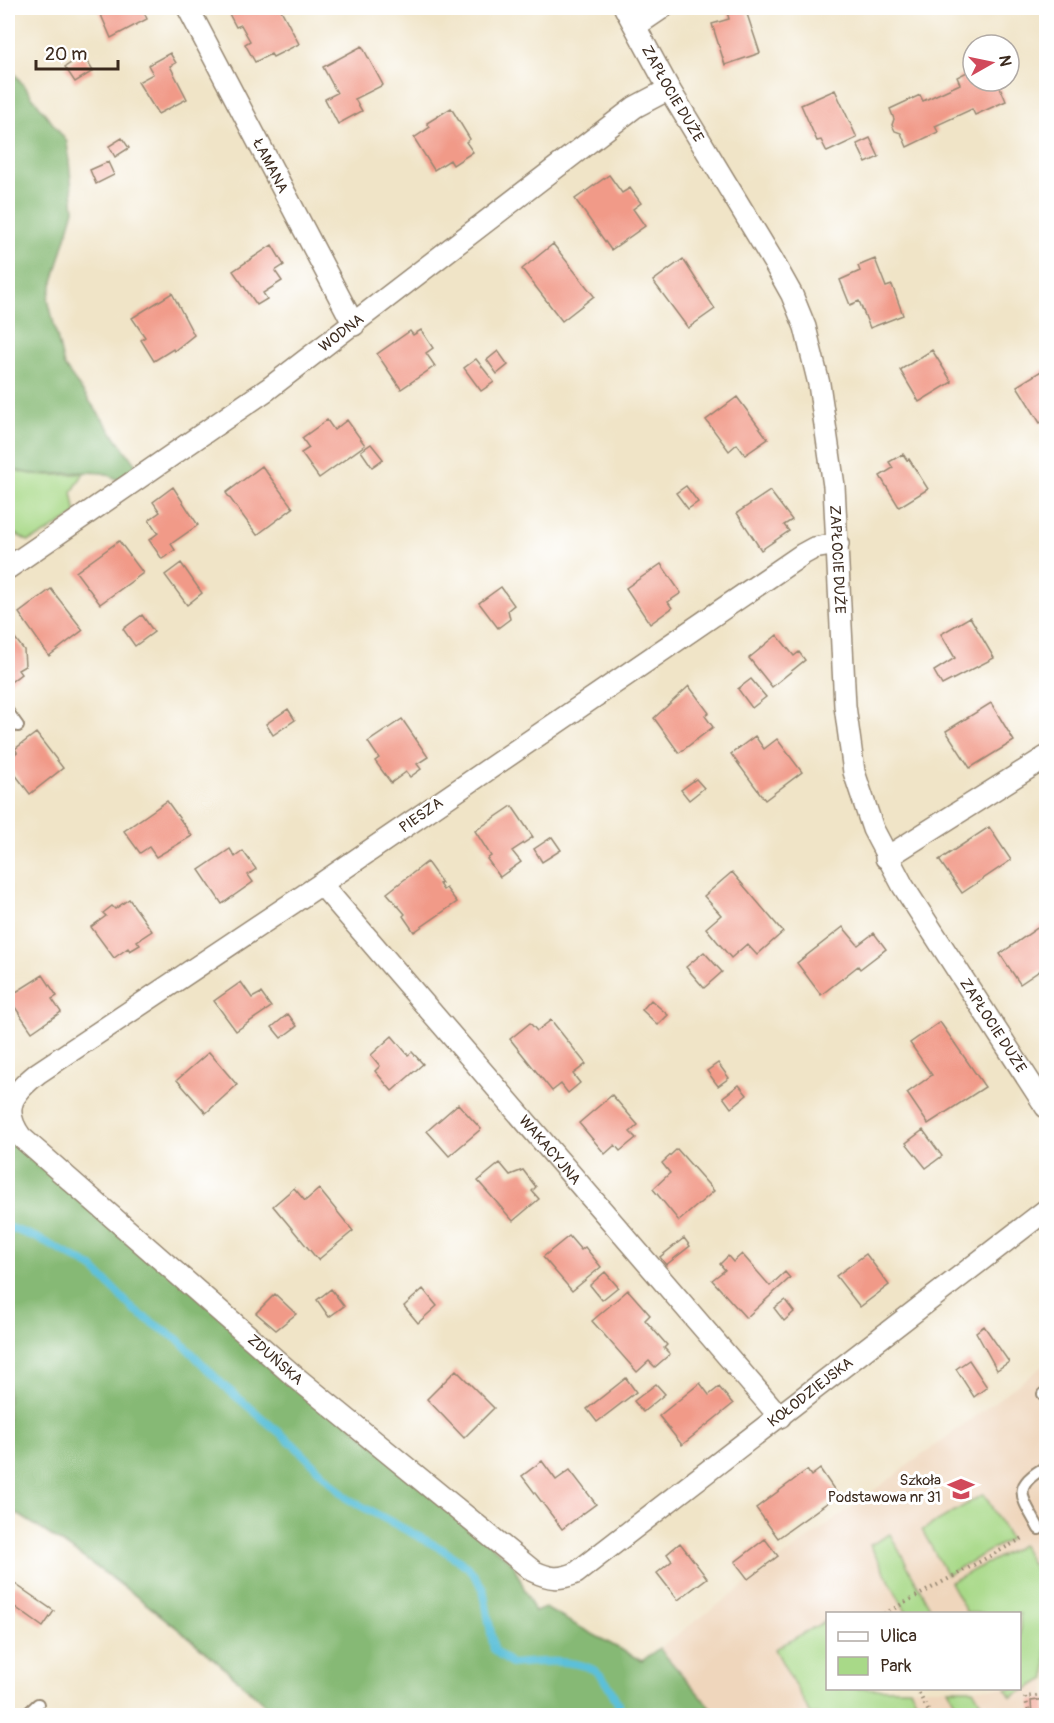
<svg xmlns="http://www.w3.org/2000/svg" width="1054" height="1723" font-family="Pangolin,sans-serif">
<rect width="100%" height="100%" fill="#fff"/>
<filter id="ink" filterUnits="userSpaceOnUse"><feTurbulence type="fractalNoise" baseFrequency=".0167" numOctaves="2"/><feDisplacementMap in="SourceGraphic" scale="12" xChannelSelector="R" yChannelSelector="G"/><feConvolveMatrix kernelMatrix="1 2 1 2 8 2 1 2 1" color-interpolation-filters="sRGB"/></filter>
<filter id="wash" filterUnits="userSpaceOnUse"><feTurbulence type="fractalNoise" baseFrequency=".008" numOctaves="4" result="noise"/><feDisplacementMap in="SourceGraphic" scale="24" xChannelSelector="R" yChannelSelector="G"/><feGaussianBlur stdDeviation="1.35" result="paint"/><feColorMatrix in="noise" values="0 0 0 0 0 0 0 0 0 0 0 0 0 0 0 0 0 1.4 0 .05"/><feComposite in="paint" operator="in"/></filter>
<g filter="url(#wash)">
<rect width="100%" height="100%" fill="#f0e4c7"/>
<path fill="#efd6bc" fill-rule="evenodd" d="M1046 1364V1715H717L659 1648ZM828 1614H1020V1688H828Z"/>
<path fill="#a8d988" stroke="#728253" stroke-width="1.5" d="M8 468C33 477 57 476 84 473L72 492 76 514 41 536 28 541 10 531 8 533Z
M984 1494 1010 1539 947 1575 922 1530Z
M890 1534 933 1613H907L902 1604 870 1545Z
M1022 1545 1046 1591V1679L1011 1697 1006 1689 1020 1688V1614L967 1613 950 1582Z
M827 1620 828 1688 910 1689 925 1715H811L775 1649Z
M948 1689H973L988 1715H962Z"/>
<path fill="#86b974" stroke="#607249" stroke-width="1.5" d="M8 65 67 142 74 210 48 299 64 366 141 472 124 483C117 480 109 474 102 473 68 469 43 481 8 468Z
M8 1131 513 1564 535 1612 545 1608 642 1661 659 1648 717 1715H276C195 1638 103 1567 8 1508Z"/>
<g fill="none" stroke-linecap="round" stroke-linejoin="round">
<path stroke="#5bc0d9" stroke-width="8" d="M8 1227 37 1238 92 1267 135 1311 180 1341 224 1386 293 1444 348 1499 442 1549 468 1567 483 1588 494 1650 511 1664C534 1662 570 1658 592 1669 607 1676 616 1701 624 1716"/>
</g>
<g id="blocks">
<path fill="#f19a88" d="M98 8H142L147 19 111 38Z
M226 8H280L299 44 273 57 271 54 255 62 245 44 250 41 241 25 236 27Z
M745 8 760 53 725 65 712 24 729 19 727 12Z
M362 46 383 85 355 99 362 111 338 124 325 99 337 93 323 67Z
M170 53 176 63 170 66 187 99 158 114 138 82 153 74 148 65Z
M83 55 93 71 75 82 65 67Z
M973 69V81H1002L1000 87 1006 101 975 115 972 109 935 126 938 132 907 147 901 133 895 131 892 125 894 119 890 109 920 95 923 101 960 84 957 77Z
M835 90 857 138 827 152 821 140 817 141 801 105Z
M451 108 470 139 466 142 473 152 453 165 450 160 434 170 414 138 430 127 427 123Z
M122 138 129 148 115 157 109 146Z
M870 138 879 157 866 163 857 144Z
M108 162 114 175 96 184 90 170Z
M609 175 622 193 630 188 641 203 633 209 645 226 611 250 575 199Z
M553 244 594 296 562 321 522 269Z
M272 245 284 265 275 271 282 281 263 293 267 299 257 305 233 271Z
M683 259 715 309 688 328 653 281Z
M875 259 886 287 892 285 903 315 870 328 859 301 850 305 840 280 860 271 858 266Z
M172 293 194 335 174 351 173 349 154 361 141 340 145 337 132 318Z
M421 330 433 348 426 353 435 366 401 389 377 354 410 331 413 335Z
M932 350 952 382 919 402 900 370Z
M498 351 508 365 497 374 487 360Z
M476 359 494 382 481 391 464 368Z
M1046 368V419L1040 423 1017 386Z
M737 397 768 439 745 455 737 444 729 451 706 420Z
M327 420 334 430 347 420 365 445 319 478 301 453 309 448 302 438Z
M371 444 383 459 372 467 361 451Z
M903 454 907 460 909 459 928 489 899 507 880 476 893 468 889 462Z
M262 466 293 508 257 535 226 493Z
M686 486 698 502 688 509 676 493Z
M173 487 198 525 171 544 175 550 162 559 149 540 158 533 149 520 160 512 153 502Z
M770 491 792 520 784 525 789 531 761 550 737 513Z
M119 541 143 573 100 604 76 572Z
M181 563 202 593 187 605 165 575Z
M661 564 681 593 668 602 672 608 650 624 626 588Z
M501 587 514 605 508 610 510 619 498 628 479 603Z
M51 589 83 630 49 656 19 613Z
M142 615 154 632 135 646 123 629Z
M970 617 994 658 942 685 934 671 955 658 941 634Z
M8 629 24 650 25 666 18 670 21 674 8 684Z
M777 635 794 656 799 652 805 660 772 687 749 658Z
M751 679 766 697 752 708 738 689Z
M689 686 709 713 705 716 713 727 679 753 654 718Z
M991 703 1014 741 970 768 946 731Z
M288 709 295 720 273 735 266 724Z
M402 719 428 757 417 764 421 769 410 777 406 772 391 783 375 761 379 758 368 742Z
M36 733 63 768 30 794 8 765V760L17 752 15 749Z
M755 736 764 749 777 739 802 772 765 800 731 754Z
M696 779 704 788 689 800 681 790Z
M167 801 192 836 156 857 149 847 140 853 124 831Z
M512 806 533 837 512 851 521 862 500 877 487 859 491 856 475 831Z
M989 827 1011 860 962 893 939 860Z
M552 837 561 850 542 862 534 849Z
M230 849 235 857 243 851 256 869 248 875 253 882 222 904 199 870Z
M427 862 442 883 439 884 443 890 446 888 457 902 414 932 403 916 405 914 387 893Z
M732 872 783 932 757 955 747 944 731 958 706 928 721 915 704 896Z
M129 899 152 931 137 941 140 945 130 951 128 948 114 958 91 927 106 916 103 913 112 906 115 909Z
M1046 922V976L1041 970 1020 984 1000 954Z
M843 927 858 945 874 933 886 949 860 969 858 966 821 995 797 963Z
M704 952 722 972 704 988 686 967Z
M43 975 57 996 52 999 61 1012 32 1032 8 997Z
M241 982 252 998 261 993 271 1007 236 1031 214 1001Z
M651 1000 668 1015 658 1025 642 1010Z
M288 1014 297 1026 281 1038 272 1027Z
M551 1020 586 1064 573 1074 580 1083 568 1093 561 1084 552 1091 510 1039 530 1023 537 1031Z
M940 1022 985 1087 928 1124 907 1093 932 1075 910 1043Z
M392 1036 408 1055 412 1052 423 1064 392 1091 375 1071 380 1066 371 1055Z
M209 1052 237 1085 206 1113 177 1080Z
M718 1063 729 1078 718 1086 707 1071Z
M739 1085 747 1095 731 1108 723 1097Z
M612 1095 638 1125 630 1132 636 1138 620 1151 615 1145 605 1154 579 1123Z
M458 1104 481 1129 449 1156 427 1131Z
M923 1130 942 1156 926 1168 906 1143Z
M677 1149 714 1191 679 1221 653 1189 670 1173 662 1163Z
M500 1163 510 1175 523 1170 536 1187 532 1191 539 1199 513 1221 478 1181Z
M294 1188 305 1201 319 1189 353 1231 318 1260 273 1206Z
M569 1236 581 1250 585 1247 601 1267 572 1291 543 1257Z
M684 1238 690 1246 666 1265 660 1257Z
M742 1254 770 1286 785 1272 790 1278 746 1318 712 1280 725 1270 720 1264 728 1256 733 1262Z
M866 1254 889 1285 860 1307 836 1276Z
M605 1272 618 1287 602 1300 590 1285Z
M331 1289 344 1306 329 1317 317 1300Z
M423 1289 437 1306 418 1323 404 1306Z
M628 1290 650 1315 645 1320 667 1345 664 1348 670 1354 655 1367 649 1361 637 1372 592 1321Z
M275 1294 296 1314 276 1330 256 1313Z
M785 1300 794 1312 784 1321 774 1308Z
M984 1326 1009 1362 997 1370 976 1332Z
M969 1360 987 1387 974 1397 956 1369Z
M456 1370 494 1408 464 1438 427 1399Z
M626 1378 636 1392 597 1422 587 1409Z
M700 1383 709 1395 719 1387 733 1404 682 1445 659 1416Z
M656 1384 665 1394 643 1412 634 1401Z
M542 1461 556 1480 570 1470 596 1504 562 1529 522 1476Z
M820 1469 838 1495 778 1538 756 1508 807 1470 811 1476Z
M765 1539 778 1556 748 1579 735 1562Z
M680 1543 707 1578 678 1600 657 1573 672 1561 667 1554Z
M15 1584 54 1611 43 1627 8 1602V1594Z
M1046 1699V1716H1032L1031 1701Z"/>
</g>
</g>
<g filter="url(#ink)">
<use href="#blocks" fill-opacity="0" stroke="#968772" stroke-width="1.5"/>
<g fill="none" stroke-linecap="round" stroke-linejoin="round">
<g stroke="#968772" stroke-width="14">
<path id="service" d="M8 712 18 726
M1043 1394 1046 1392
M1039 1529C1023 1498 1009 1487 1046 1467
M25 1716 38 1704"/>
</g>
<g stroke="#968772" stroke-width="24">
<g id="minor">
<path id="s1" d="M188 8 354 325"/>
<path id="s2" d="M625 8 669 89 773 261 792 295 805 327 819 384 834 486 845 706 854 772 873 829 903 886 1046 1107"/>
<path d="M637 25 662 8"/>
<path id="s3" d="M838 544 814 548 803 554 321 884 38 1073C14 1092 0 1108 21 1137L293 1375 533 1571C550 1579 559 1580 576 1573L1046 1210"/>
<path id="s4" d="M8 568 268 389 635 107 669 89"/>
<path d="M886 858 1046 757"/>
<path id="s5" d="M321 884 780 1417"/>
</g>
</g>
<path stroke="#968772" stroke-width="4" stroke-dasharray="1.5 4.5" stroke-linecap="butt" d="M884 1614 1023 1538
M916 1688 931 1716
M1030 1716 1025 1697 1046 1695"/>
<use href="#service" stroke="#fff" stroke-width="10"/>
<use href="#minor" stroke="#fff" stroke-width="21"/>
</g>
</g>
<defs>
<g id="school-bare" transform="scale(2.07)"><path d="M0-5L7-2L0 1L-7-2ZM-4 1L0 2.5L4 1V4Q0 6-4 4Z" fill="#d1495b" stroke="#fff" stroke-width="2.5" paint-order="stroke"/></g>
</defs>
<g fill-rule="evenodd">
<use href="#school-bare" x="961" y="1489"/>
</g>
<g text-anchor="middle" stroke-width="6" stroke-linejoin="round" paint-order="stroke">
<g font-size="15" fill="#3b2a1e" stroke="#fff">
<text dy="5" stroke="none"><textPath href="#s2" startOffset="98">ZAPŁOCIE DUŻE</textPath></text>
<text dy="5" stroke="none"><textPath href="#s1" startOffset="178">ŁAMANA</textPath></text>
<text dy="5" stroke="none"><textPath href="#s4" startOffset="408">WODNA</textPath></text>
<text dy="5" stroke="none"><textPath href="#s2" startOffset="602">ZAPŁOCIE DUŻE</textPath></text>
<text transform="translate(421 815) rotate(-35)" y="5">PIESZA</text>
<text dy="5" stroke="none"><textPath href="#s2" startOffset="1106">ZAPŁOCIE DUŻE</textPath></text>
<text dy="5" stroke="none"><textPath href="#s5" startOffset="351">WAKACYJNA</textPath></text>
<text dy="5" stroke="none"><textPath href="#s3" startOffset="1376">ZDUŃSKA</textPath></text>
<text dy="5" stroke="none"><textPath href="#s3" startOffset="2050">KOŁODZIEJSKA</textPath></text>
</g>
<g font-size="15" fill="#3b2a1e" stroke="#fff" text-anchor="end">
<text x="941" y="1485">Szkoła<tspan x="941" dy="17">Podstawowa nr 31</tspan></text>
</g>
</g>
<rect width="1054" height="1723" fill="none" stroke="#fff" stroke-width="30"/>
<rect x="826" y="1612" width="195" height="78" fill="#ffffff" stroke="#b1aaa5" stroke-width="1.5"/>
<rect x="838" y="1632" width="30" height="9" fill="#ffffff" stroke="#b1aaa5" stroke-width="1.5"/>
<text x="880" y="1642" font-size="18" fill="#3b2a1e">Ulica</text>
<rect x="838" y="1657" width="30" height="18" fill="#a8d988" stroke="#b1aaa5" stroke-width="1.5"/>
<text x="880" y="1672" font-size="18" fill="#3b2a1e">Park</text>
<g transform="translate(991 63) rotate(81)"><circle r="28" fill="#ffffff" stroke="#b1aaa5" stroke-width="1.5"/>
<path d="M0-4.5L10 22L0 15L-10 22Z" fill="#d1495b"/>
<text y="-9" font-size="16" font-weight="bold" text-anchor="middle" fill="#3b2a1e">N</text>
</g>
<path d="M36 60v9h82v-9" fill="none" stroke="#3b2a1e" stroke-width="3"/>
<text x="45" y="60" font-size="18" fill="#3b2a1e" stroke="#ffffff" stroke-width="4.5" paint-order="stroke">20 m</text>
</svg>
